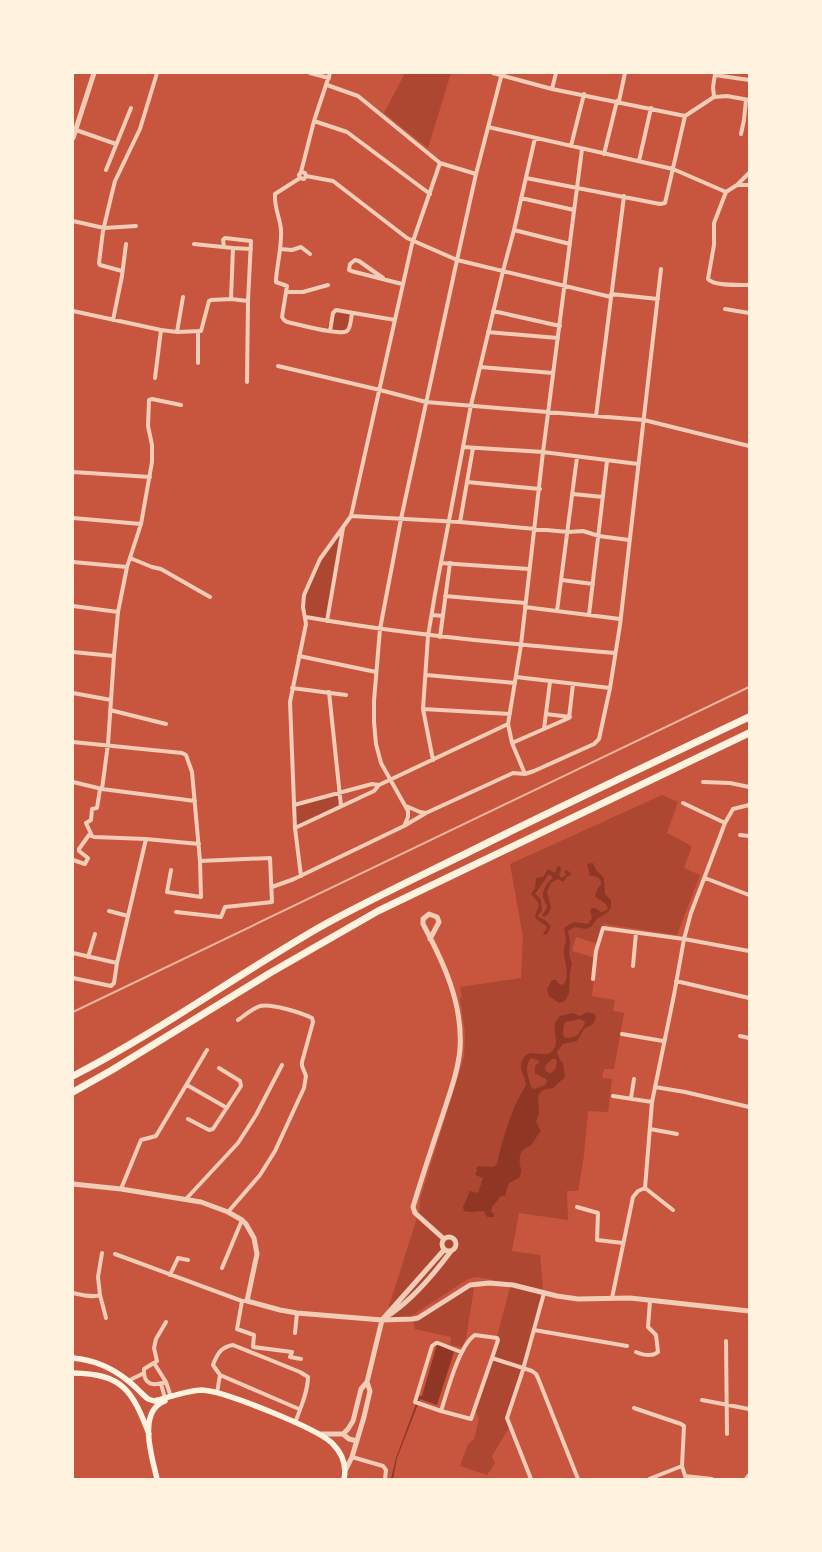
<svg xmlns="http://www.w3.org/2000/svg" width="822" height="1552" font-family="'DejaVu Sans',sans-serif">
<rect width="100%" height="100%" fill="#c8553d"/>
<path fill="#ae4732" d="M405 73H451L428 148 384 113Z
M336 310 352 313 345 332 325 331Z
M343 526 327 621 305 615 304 595 323 555Z
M338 795 339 805 296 826V806Z
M662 795 678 802 667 833 692 846 684 868 700 875 677 935 604 924 598 944 576 937 572 951 596 958 592 996 615 1000 613 1011 624 1013 614 1069H604L602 1078 612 1079 608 1112 588 1111 584 1156 578 1191H567L568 1220 519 1213 512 1251 540 1255 543 1290 477 1277 468 1279 408 1318 385 1319 420 1208V1199L427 1177 464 1057 465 1033 460 998 462 997 460 987 521 978 523 937 510 864Z
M475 1282 466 1338 462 1347 450 1345 451 1337 415 1329 413 1321Z
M510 1287 544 1291 522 1367 492 1356Z
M491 1357 522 1367 505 1419 509 1428 492 1456 495 1463 487 1475 460 1466 468 1444 474 1439 479 1419 475 1408Z"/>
<path fill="#8f3625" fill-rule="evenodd" d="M593 863 596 870 604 878 605 894 611 900V907L608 912 597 919 591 927 585 929 575 927 568 931 570 942 569 954 572 964 570 972 569 993 565 1001 559 1003 549 996 547 989 552 980H556L559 984 563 985C571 977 564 962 564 952 563 948 566 944 566 940 566 935 563 933 565 927L574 922 588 924 592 918 590 910 592 908H595L601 912 605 911 608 908C603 895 587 903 601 884 601 877 596 876 590 876L587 864Z
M560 866 561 870 559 875 561 878 566 875 564 871 566 870 570 872 571 876H568L563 882 558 879 551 883 547 892 551 907 549 913 545 917 542 916 547 907C546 904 544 901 543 897 542 891 547 882 552 879V876L548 875 535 894C541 897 542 903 542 911L538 915V917L545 920 551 926 547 934 544 935 543 934 547 928 546 926 535 918C538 902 543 907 531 894L535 888 536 878 543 877 548 869 555 873 557 867Z
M587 1012 595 1014 596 1018 593 1024 584 1029 577 1041 563 1044 557 1052 560 1060 563 1063 565 1077 553 1088 543 1090 539 1094 538 1098 539 1113 536 1122 541 1131C537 1135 535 1140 532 1144 527 1149 521 1148 520 1157 518 1166 524 1169 519 1178L509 1183 505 1196H501L492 1207 491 1211 494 1214V1217H487L484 1211 470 1212 464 1211 463 1207 470 1191 478 1193 483 1178 475 1175 477 1171 476 1168 478 1166 494 1167 497 1164C503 1136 511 1110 526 1085 526 1076 517 1069 523 1059 531 1046 545 1061 553 1050 562 1039 547 1029 560 1016L573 1013 580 1016ZM580 1019 585 1022C584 1028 580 1030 578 1035 572 1037 563 1042 563 1032 564 1028 563 1026 565 1022ZM531 1058 540 1061 535 1066V1073L546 1079 547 1082 545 1085 534 1089 531 1087C529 1077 523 1068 531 1058ZM552 1059H556C558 1064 555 1073 549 1073L546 1071 545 1066Z
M437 1344 454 1352 437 1405 420 1399 397 1458 393 1479H391L396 1458 416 1404 419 1396H422Z"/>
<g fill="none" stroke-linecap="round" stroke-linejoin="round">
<path stroke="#f1ccb7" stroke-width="4" d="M310 73 329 78
M493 73 552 89 685 116
M715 75 749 80
M327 85 358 96 440 163 476 174
M552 89 556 73
M714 97 713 87 715 74
M619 101 625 73
M685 116 714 97 727 96 749 100
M314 121 347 132 430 194
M488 127 673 169 726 192 737 185 749 173
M76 130 116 144
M741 134 744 120 746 100
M571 146 584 94
M604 154 617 101
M639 161 651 108
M106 170 131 108
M301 172 305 173 306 176 304 179 300 178 299 175 301 172 314 121 330 73
M306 176 333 181 407 238 457 260 611 297
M300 178 275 194C274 208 280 217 281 230 282 247 277 264 276 280V282L287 286 282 317 284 320 287 322C298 324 339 336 347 331 351 328 351 318 352 313
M526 178 660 204 665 203 685 116
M737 185H749
M726 192 714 223V245L708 279C713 286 740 285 749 285
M521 198 574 210
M73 221 104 228 136 226
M514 230 570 244
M194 244 233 248 231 299
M233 248 251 249
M280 249 292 250 301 247 310 254
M122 271 100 265 99 263 103 231 112 193 115 181 140 129 157 73
M383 278 359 261 355 260 350 264 349 270 351 271 402 284
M286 292H303L328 285
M611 294 658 299
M725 309 749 313
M73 311 161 330 155 378
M493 311 560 326
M113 320 122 276 126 244
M161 330 177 332 201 331 209 301 211 300 231 299 248 301 251 241 225 238 223 240 224 247
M198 331V363
M330 331 333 313 336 310 395 320
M177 332 183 297
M488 332 558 338
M278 366 380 390 426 402 644 420 749 446
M480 367 553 373
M247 382 248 301
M596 416 624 196
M463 447 543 452 638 464
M73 472 150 477
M467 482 540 489
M573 494 603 497
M351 516 460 522 568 532 583 531 599 536 629 540
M73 518 141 524
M460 522 473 448
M130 558 152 567 161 569 210 597
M73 562 127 567
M441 563 529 569
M562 580 593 584
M445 596 525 603
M73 606 118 612
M525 607 620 619
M557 611 577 457
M432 615 443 616
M589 615 607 461
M306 617C408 635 512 644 615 653
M327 621 343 528
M440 637 450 563
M73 652 114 656
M299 656 376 672
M426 675 515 683
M516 677 610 688
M292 688 346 695
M329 692 341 806
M73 693 111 700
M423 709 510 714
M110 710 166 724
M546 714 570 717
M544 729 550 682
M73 742 182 753 186 755 192 772 200 861 201 897 167 892 171 870
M512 743 569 718 573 684
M433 760 423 709 428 636 435 594 471 405 503 271 514 230 535 138
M525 774 512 743 508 724 521 645 543 452 582 149
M73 782 102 789 195 801
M703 782 730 783 749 787
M102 789 108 744 114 656 118 612 127 567 141 524 152 462V445L148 426 149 400 152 399 181 405
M683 803 725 823
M294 805 372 784 379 785
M406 806 420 812 426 813
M405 824 408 817V811L381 763 376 744 374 722V701L380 629 401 519 457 260 476 174 502 73
M295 828 374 791 379 785 508 724
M740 835 749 836
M92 836 86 823 91 820 92 809 97 808 100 789
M73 860 85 864 88 858 79 851V849L89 835 94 837 146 839 199 844
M301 876 295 828 290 702 306 624 303 607 304 595 320 559 351 516 412 244 440 163
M705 878 749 895
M272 887 294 879 404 826 426 813 513 773 525 774 534 771 594 744 599 739 610 688 620 625 661 269
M109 911 128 916
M176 912 221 917 225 907 272 902 270 858 200 861
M73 953 117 963
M88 957 95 934
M633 966 636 933
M73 978 111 986 114 983 117 963 146 839
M593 979 596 951 603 928 684 939 749 951
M676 981 749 998
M622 1034 663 1041
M740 1036 749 1038
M187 1085 227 1108
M655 1087 685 1092 749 1107
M613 1096 652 1102
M631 1098 634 1079
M188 1119 209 1130 213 1129 241 1086 240 1081 219 1068
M650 1129 677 1134
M645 1188 673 1210
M121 1189 141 1140 156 1136 207 1050
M186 1199 238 1143 256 1115 282 1065
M577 1207 598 1213 597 1240 623 1243
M228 1212 260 1175 275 1151 304 1088 306 1076 302 1066V1062L313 1022 312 1018C302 1013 271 1003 260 1006 252 1009 245 1015 238 1020
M115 1254 242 1301H247
M222 1268 242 1220
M170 1275 178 1258 188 1260
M73 1293C82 1295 92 1298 100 1295L98 1277 102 1253
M100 1295 106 1318
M612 1298 633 1197 638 1191 645 1188 652 1102 674 995 684 939 691 913 725 823 733 809 749 805
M242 1301 237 1329 254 1335 253 1347 292 1352 290 1357 301 1359
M166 1322 156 1339 154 1348 157 1361 144 1369C143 1386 154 1386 166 1382
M534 1330 627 1346
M295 1333 297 1313
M726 1341 727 1434
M461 1352 438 1343H436L432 1346 415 1402 441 1411 471 1419 492 1358 532 1371 536 1374 538 1378 578 1479
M636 1352C643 1355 652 1357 658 1352L656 1335 648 1327 650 1301
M154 1363 166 1382 171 1397
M128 1381 144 1373
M161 1384 165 1398
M217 1393 220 1375
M702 1400 749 1409
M634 1408 681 1424 684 1426 682 1466 686 1479
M441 1411C447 1393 459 1345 475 1335L497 1338 498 1340 492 1358
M295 1423C300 1409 308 1392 308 1377L300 1372 233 1345C221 1347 217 1354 213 1365L220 1375 299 1409
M352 1457 383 1466 386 1470 385 1479
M685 1476 712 1479
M531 1479 507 1418 522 1373 544 1293
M649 1479 682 1466
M746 1479 749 1475"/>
<path stroke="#f1ccb7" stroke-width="5" d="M73 138 94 73
M430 939 439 922 437 917 429 914 423 919V924C444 963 463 1004 460 1049 458 1072 449 1095 442 1117 432 1147 422 1177 413 1207L415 1213 444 1239
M73 1184 121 1189 201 1202 228 1212 242 1220 246 1224 254 1238 257 1254 247 1301 280 1310 297 1313 382 1320 413 1319 418 1318 470 1285 489 1283 513 1285 557 1296 578 1299 630 1298 749 1311
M442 1244a7 7 0 1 1 14 0a7 7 0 1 1-14 0Z
M386 1317C410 1302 434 1274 451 1251
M319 1434H343L348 1429 353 1421 361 1389 367 1382 382 1320 444 1250
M343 1434 349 1439 357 1441
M346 1469 352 1457 364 1417 370 1391 367 1382"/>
<path stroke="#fff3e0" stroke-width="5.5" d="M73 1358C94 1360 111 1367 127 1380 135 1386 141 1393 148 1399L154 1401C168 1398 188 1390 202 1390 224 1391 316 1428 332 1443 342 1453 347 1465 344 1479
M73 1373C123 1374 132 1390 149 1434
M157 1479C152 1457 137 1411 165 1401"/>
<path stroke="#fff3e0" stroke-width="7" d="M73 1076C158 1032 237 975 320 927 367 901 416 878 465 854 559 807 654 762 749 717
M73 1092 112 1070 270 973 378 911 749 733"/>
<path stroke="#e9b49f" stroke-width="2" d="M73 1012 749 687"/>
</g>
<rect width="822" height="1552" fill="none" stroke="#fff3e0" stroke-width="148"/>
</svg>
